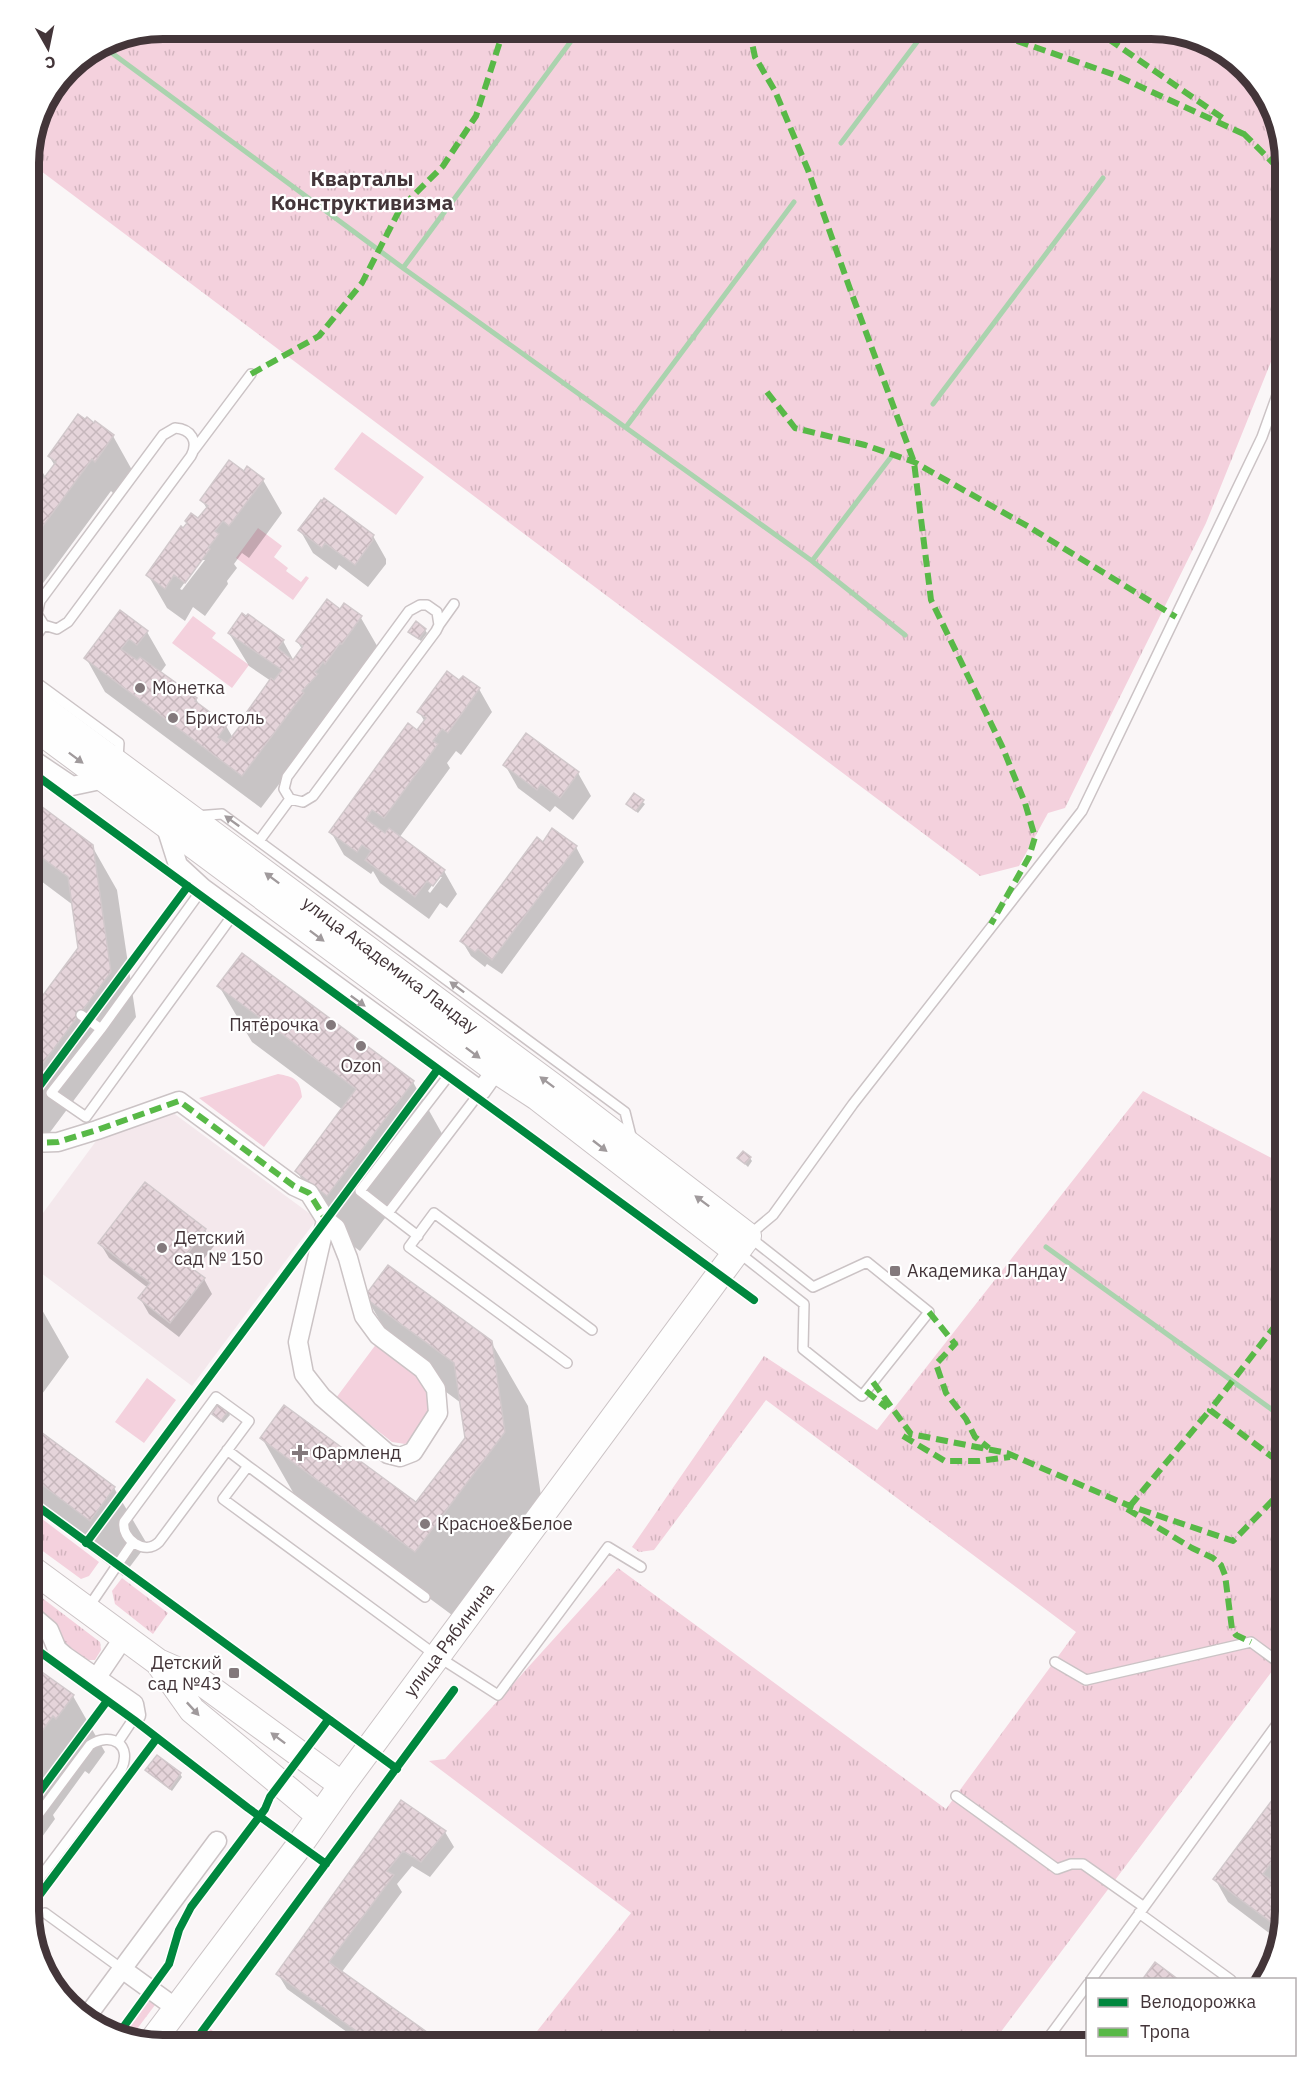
<svg xmlns="http://www.w3.org/2000/svg" width="1314" height="2074" font-family="'IBM Plex Sans',sans-serif">
<defs>
<pattern id="grass-tufts" width="24" height="20" patternUnits="userSpaceOnUse" patternTransform="scale(1.5)"><rect width="24" height="20" fill="#f4d1dd"/><path d="M3 7l-1-3M5 7V3M7 7l1-3M15 17l-1-3M17 17v-4M19 17l1-3" fill="none" stroke="#d2b4be"/></pattern>
<pattern id="building-cross-hatch" width="8" height="8" patternUnits="userSpaceOnUse" patternTransform="scale(1.5)"><rect width="8" height="8" fill="#e5d4da"/><path d="M0 0l8 8M0 8l8-8" fill="none" stroke="#c6b7bc"/></pattern>
</defs>
<rect width="100%" height="100%" fill="#faf6f7"/>
<path fill="#f4e8ec" d="M172 1112 317 1219 192 1386 29 1264V1232L102 1133Z"/>
<path fill="url(#grass-tufts)" d="M163 29H1161L1207 45 1243 70 1272 103 1285 163V327L1206 523 1065 808 1048 813 1019 866 980 876 29 162V154L42 104 68 68 112 39Z
M1143 1091 1285 1165V1581L1281 1588 1285 1592V1654L991 2045H526L631 1913 429 1761 445 1759 618 1568 946 1809 1076 1632 766 1400 654 1550 639 1552 632 1547 764 1356 877 1430Z
M29 1509 99 1562 89 1576 81 1579 29 1541Z
M122 1578 168 1613 153 1634 115 1604 112 1591Z
M29 1588 100 1642 101 1650 95 1660H84L67 1650 29 1607Z
M150 1997 154 2000 155 2005 131 2037 122 2034Z
M209 2028 231 2045H196Z"/>
<path fill="#f4d1dd" d="M362 432 424 477 396 515 334 469Z
M258 528 282 546 274 557 288 568 286 571 301 582 306 576 309 578 293 600 236 558Z
M193 616 216 633 212 638 249 665 232 688 172 643Z
M278 1074C294 1077 300 1079 302 1097L264 1147 199 1098Z
M377 1343 420 1375 429 1389 432 1408 416 1438 405 1444 392 1442 336 1398Z
M147 1378 176 1400 144 1443 115 1422Z"/>
<path fill="#0003" fill-rule="evenodd" d="M95 423 113 436 132 470 114 494 111 491 38 590 41 594 29 610V453L33 456 46 478 55 466 49 456Z
M244 473 263 480 282 513 249 558 242 553 234 564 237 568 227 581 228 584 205 616 193 607 185 621 167 608 148 575 184 530 199 520 207 509 202 500ZM201 560H205L182 590 180 589Z
M300 530 373 536 386 559V564L368 587 339 565 336 570 313 553Z
M345 605 361 618 380 651 261 808 105 692 86 658 120 612 147 632 166 665 160 673 196 699 200 706 226 726 233 738 271 681 249 666 229 633 283 641 294 661 302 649 297 641 341 611Z
M425 630 427 633 421 641 410 632Z
M460 682 479 689 492 712 461 755 456 751 447 763 450 768 399 838 444 871 457 894 447 908 440 903 429 919 380 883 373 871 371 874 344 855 331 832 418 732 425 722 419 712ZM438 877H442L430 893 428 891Z
M505 765 578 773 591 796 573 820 555 806 550 812 518 788Z
M634 795 645 804 638 813 628 804Z
M29 799 92 846 117 890 136 1017 36 1151 29 1146V1017L79 949 73 905 29 872Z
M543 844 576 847 584 862 502 974 487 964 485 967 471 956 462 941Z
M219 986 413 1082 445 1139 360 1251 329 1228 297 1171 343 1110 252 1042Z
M739 1158H750L752 1161 748 1167Z
M145 1184 205 1230 214 1246 194 1271 204 1279 212 1294 179 1337 149 1314 140 1298 148 1288 109 1258 100 1243Z
M29 1295 37 1301 69 1357 29 1412Z
M366 1297 491 1342 528 1406 541 1496 452 1615 298 1501 262 1438 416 1504 466 1438 461 1403 403 1360Z
M228 1411 230 1415 223 1423 213 1414Z
M29 1424 114 1488 147 1544 123 1576 29 1505Z
M29 1663 73 1696 105 1752 89 1774 85 1771 53 1815 55 1819 29 1855Z
M147 1771 180 1774 182 1777 172 1791Z
M1285 1785V1884L1281 1889 1285 1893V1912L1277 1939 1228 1902 1215 1879Z
M401 1802 445 1832 454 1847 430 1877 412 1866 397 1884 402 1892 341 1973 442 2045H365L287 1989 278 1974Z"/>
<g fill="none" stroke-linecap="round" stroke-linejoin="round">
<path stroke="#aad3ae" stroke-width="5" d="M101 45 403 268 812 561 905 635
M1223 50 1229 55
M841 143 920 38
M403 268 580 29
M933 404 1103 178
M626 427 794 202
M812 561 891 457
M1046 1247 1285 1419"/>
</g>
<path fill="url(#building-cross-hatch)" stroke="#d1c8cb" stroke-width="1.5" d="M78 414 85 419 87 417 94 423 95 421 114 435 95 462 92 459 29 545V487L31 483 29 481V464L40 472 38 474 44 478 56 462 48 456Z
M29 451 35 455 29 463Z
M229 460 244 471 247 466 264 479 229 526 223 521 215 531 219 534 208 548 210 549 185 583 174 575 165 589 146 575 181 526 183 528 187 523 185 521 191 513 198 518 208 506 200 500Z
M324 498 374 535 372 538 373 540 355 565 325 543 322 548 298 530 321 500 322 501Z
M327 599 340 609 344 603 362 616 342 644 340 643 325 664 323 662 318 669 315 672 318 674 302 691 304 693 242 776 84 658 120 610 148 631 137 645 129 639 121 649 137 660 140 657 197 698 195 701 227 725 218 737 227 743 246 718 244 716 271 678 274 680 282 670 228 633 242 613 246 616 248 614 284 640 278 648 293 660 303 646 296 641Z
M416 621 426 629 419 639 408 632Z
M447 671 459 680 463 676 480 688 448 733 442 729 433 741 438 744 384 818 372 810 366 819 385 833 389 828 445 870 433 886 427 881 415 897 365 860 371 851 362 845 357 852 329 832 408 723 417 730 426 718 417 712Z
M526 733 579 772 560 798 541 784 537 790 503 765Z
M634 793 644 800 636 811 626 804Z
M29 797 93 845 111 972 29 1082V1014L78 948 68 877 29 848Z
M552 828 577 846 492 960 478 949 475 952 460 941 537 837 543 842Z
M242 953 414 1081 327 1196 295 1171 356 1089 217 986Z
M743 1151 751 1157 745 1164 737 1158Z
M145 1182 206 1229 182 1261 205 1278 170 1323 138 1298 150 1283 98 1243Z
M388 1265 492 1341 505 1432 415 1552 260 1438 284 1405 416 1502 465 1438 454 1363 364 1297Z
M29 1293 38 1300 29 1312Z
M219 1403 229 1410 221 1421 212 1414Z
M29 1423 115 1487 90 1521 29 1475Z
M29 1662 42 1672 29 1691Z
M42 1672 74 1695 56 1719 53 1716 29 1749V1691Z
M157 1755 181 1773 170 1789 145 1770Z
M1285 1783V1844L1263 1874 1285 1890V1912L1280 1929 1213 1879Z
M401 1800 446 1831 421 1862 403 1851 387 1871 394 1875 329 1962 445 2045H376L276 1974Z
M1155 1962 1179 1980H1142Z"/>
<g fill="none" stroke-linecap="round" stroke-linejoin="round">
<g stroke="#cbc3c5" stroke-width="12">
<path id="lane" d="M175 428C191 429 199 441 191 456L68 622 57 629 44 625 37 614 40 601 163 435Z
M194 450 251 374
M420 605H427L437 612 439 625 436 631 313 796 303 802 290 799 284 789 287 777 409 611Z
M439 625 454 604
M29 646 44 625
M29 677 119 743 118 759
M196 816 222 814 625 1112 632 1140
M259 841 290 799
M203 888 101 1029 51 1093 86 1117 235 912
M81 1015 101 1029
M453 1070 360 1191 388 1213 481 1091
M388 1213 418 1236
M738 1252 804 1304 803 1349 862 1396 929 1312 867 1262 813 1287 748 1236 773 1215 853 1104 1082 811 1262 437 1285 373
M567 1363 409 1247 434 1213 592 1330
M216 1397 249 1421 159 1542C145 1556 121 1539 124 1522Z
M227 1450 248 1466
M425 1597 248 1466 223 1499 437 1656 498 1695 608 1547 641 1567
M88 1608 133 1542
M1055 1662 1086 1680 1251 1642 1285 1667
M118 1742 136 1715
M956 1796 1057 1869 1071 1864H1083L1144 1907
M29 1892 121 1770C133 1745 112 1731 90 1745L29 1827
M45 1913 122 1969
M1139 1913 1231 1980
M1091 1980 1285 1713
M1043 2045 1088 1984"/>
</g>
<g stroke="#cbc3c5" stroke-width="21">
<path id="street" d="M29 757 72 786 105 779
M165 824 178 865 203 888 481 1091 496 1070
M29 1143 58 1142 97 1130 179 1101 294 1186 309 1193 326 1220
M326 1220 336 1228 348 1258 364 1316 378 1335 423 1369 436 1389 438 1413 413 1452 400 1457 388 1454 322 1397 304 1374 298 1342Z
M29 1613 49 1630 57 1649 65 1656 134 1704 136 1715
M97 1677 124 1637
M122 1969 176 2008
M85 2019 217 1841"/>
</g>
<g stroke="#cbc3c5" stroke-width="28">
<path id="secondary" d="M29 698 555 1088 748 1236 342 1785 296 1850 150 2044
M29 723 496 1070 537 1097 737 1252
M29 1567 158 1662 197 1679 342 1785
M158 1662 192 1710 320 1816"/>
</g>
<use href="#lane" stroke="#fefefe" stroke-width="9"/>
<use href="#street" stroke="#fefefe" stroke-width="18"/>
<use href="#secondary" stroke="#fefefe" stroke-width="26"/>
<path stroke="#58b947" stroke-width="6" stroke-dasharray="12 6" stroke-linecap="butt" d="M749 29 755 57 775 91 808 170 850 289 914 462 931 600 1002 746 1025 803 1035 837 1029 857 991 924
M983 29 1115 75 1248 136
M1094 29 1224 119
M1243 133 1285 175
M251 374 319 336 362 283 400 209 443 166 476 116 504 29
M767 392 795 428 865 445 914 462 1029 527 1176 617
M29 1143 58 1142 97 1130 179 1101 294 1186 309 1193 326 1220
M929 1312 955 1344 936 1364 946 1393 966 1419 975 1437 989 1448
M873 1382 911 1434 1007 1453 1130 1506 1233 1541 1274 1499 1279 1462 1210 1410 1285 1313
M866 1391 887 1408
M903 1436 945 1461H979L1010 1457
M1130 1506 1210 1410
M1127 1509 1192 1548 1213 1558 1221 1565 1225 1575 1232 1629 1236 1635 1251 1642"/>
<g stroke="#fff" stroke-width="11">
<path id="cycleway" d="M29 770 754 1300
M29 1100 188 886
M29 1500 397 1769
M86 1543 438 1069
M29 1644 134 1720 248 1808 326 1864
M29 1806 107 1701
M29 1909 157 1738
M119 2033 169 1964 179 1930 191 1907 265 1809 270 1797 328 1720
M192 2045 454 1690"/>
</g>
<use href="#cycleway" stroke="#00873e" stroke-width="8"/>
</g>
<defs><path id="oneway-solid" d="M-6-.8H1V-3.2L6.5 0L1 3.2V.8H-6Z" transform="scale(1.5)"/></defs>
<g fill="#a09a9c">
<use href="#oneway-solid" transform="translate(76 758) rotate(37)"/>
<use href="#oneway-solid" transform="translate(232 821) rotate(-144)"/>
<use href="#oneway-solid" transform="translate(272 878) rotate(-143)"/>
<use href="#oneway-solid" transform="translate(317 936) rotate(37)"/>
<use href="#oneway-solid" transform="translate(457 987) rotate(-143)"/>
<use href="#oneway-solid" transform="translate(358 1001) rotate(36)"/>
<use href="#oneway-solid" transform="translate(473 1053) rotate(37)"/>
<use href="#oneway-solid" transform="translate(547 1082) rotate(-143)"/>
<use href="#oneway-solid" transform="translate(600 1146) rotate(38)"/>
<use href="#oneway-solid" transform="translate(702 1201) rotate(-143)"/>
<use href="#oneway-solid" transform="translate(193 1709) rotate(47)"/>
<use href="#oneway-solid" transform="translate(278 1738) rotate(-143)"/>
</g>
<g fill="#83797c" stroke="#fff" stroke-width="2">
<circle cx="140" cy="688" r="6"/>
<circle cx="173" cy="718" r="6"/>
<circle cx="331" cy="1025" r="6"/>
<circle cx="361" cy="1046" r="6"/>
<circle cx="162" cy="1248" r="6"/>
<rect x="889" y="1265" width="12" height="12" rx="3"/>
<path d="M297 1444h6v6h6v6h-6v6h-6v-6h-6v-6h6z"/>
<circle cx="425" cy="1524" r="6"/>
<rect x="228" y="1667" width="12" height="12" rx="3"/>
</g>
<g text-anchor="middle" stroke-width="4.5" stroke-linejoin="round" paint-order="stroke">
<g font-size="18" fill="#433539" stroke="#fff" text-anchor="start">
<text x="152" y="694">Монетка</text>
<text x="185" y="724">Бристоль</text>
<text x="319" y="1031" text-anchor="end">Пятёрочка</text>
<text x="361" y="1072" text-anchor="middle">Ozon</text>
<text x="174" y="1244">Детский<tspan x="174" dy="21">сад № 150</tspan></text>
<text x="907" y="1277">Академика Ландау</text>
<text x="312" y="1459">Фармленд</text>
<text x="437" y="1530">Красное&amp;Белое</text>
<text x="222" y="1669" text-anchor="end">Детский<tspan x="222" dy="21">сад №43</tspan></text>
</g>
<g font-size="18" fill="#433539" stroke="#fff">
<text transform="translate(390 965) rotate(37)" y="6">улица Академика Ландау</text>
<text transform="translate(449 1640) rotate(-53)" y="6">улица Рябинина</text>
</g>
<g font-size="21" font-weight="bold" fill="#433539" stroke="#fff">
<text x="362" y="186">Кварталы<tspan x="362" dy="24">Конструктивизма</tspan></text>
</g>
</g>
<path d="M0 0H1314V2074H0ZM163 39H1151A124 124 0 0 1 1275 163V1911A124 124 0 0 1 1151 2035H163A124 124 0 0 1 39 1911V163A124 124 0 0 1 163 39Z" fill="#fff" fill-rule="evenodd"/>
<path fill="none" stroke="#433539" stroke-width="8" d="M163 39H1151A124 124 0 0 1 1275 163V1911A124 124 0 0 1 1151 2035H163A124 124 0 0 1 39 1911V163A124 124 0 0 1 163 39Z"/>
<rect x="1086" y="1978" width="210" height="78" fill="#ffffff" stroke="#b4aeb0" stroke-width="1.5"/>
<rect x="1098" y="1998" width="30" height="9" fill="#00873e" stroke="#b4aeb0" stroke-width="1.5"/>
<text x="1140" y="2008" font-size="18" fill="#433539">Велодорожка</text>
<rect x="1098" y="2028" width="30" height="9" fill="#58b947" stroke="#b4aeb0" stroke-width="1.5"/>
<text x="1140" y="2038" font-size="18" fill="#433539">Тропа</text>
<g transform="translate(48 48) rotate(171)" stroke="#ffffff" stroke-width="4.5" paint-order="stroke">
<path d="M0-4.5L10 22L0 15L-10 22Z" fill="#433539"/>
<text y="-9" font-size="16" font-weight="bold" text-anchor="middle" fill="#433539">С</text>
</g>
</svg>
